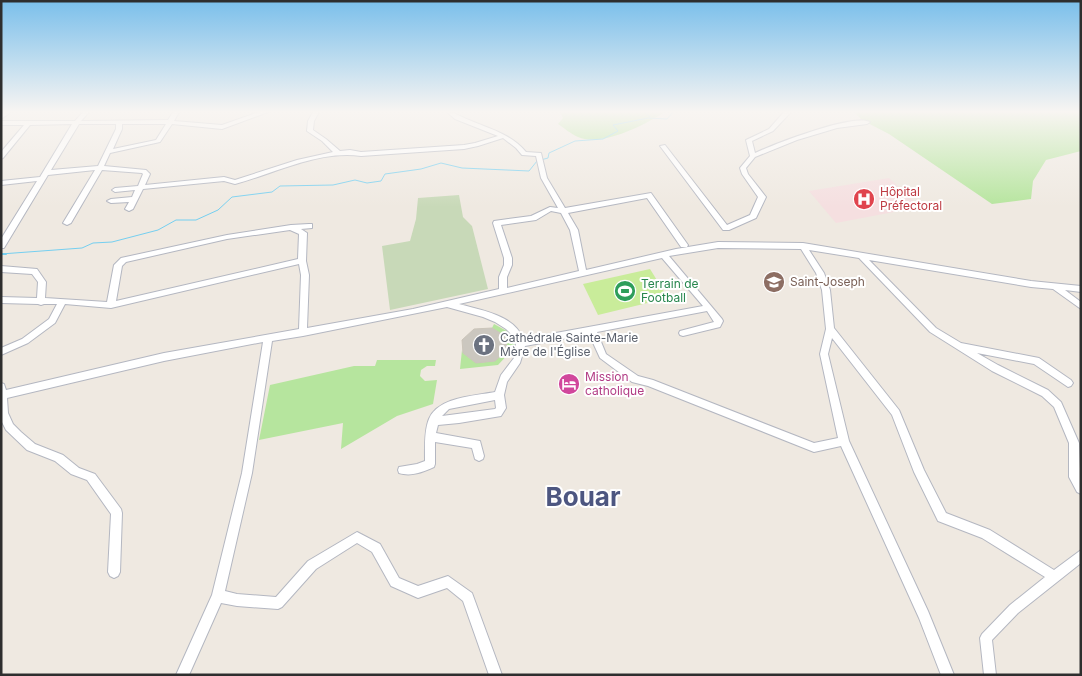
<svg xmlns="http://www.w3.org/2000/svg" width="1082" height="676" font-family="Inter,sans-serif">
<rect width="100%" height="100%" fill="#efe9e1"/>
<path fill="#f5dfe0" d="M889 178 920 207 836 223 809 191Z"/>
<path fill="#b6e59e" d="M560 112H665C644 125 603 147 578 137 571 134 564 128 558 124L563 118Z
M854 112H1081V151L1046 160 1033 181 1031 199 992 204 889 134 862 120Z
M494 324 514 335 515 347 498 365 460 369 462 350 463 353 476 363 495 361 507 350 505 336 492 328Z
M377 360H436L435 366H427L421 370 420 376 425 381 437 380 433 404 397 416 341 449 343 423 259 440 270 385 354 366H375Z"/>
<path fill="#c8d9b8" d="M459 195 463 217 472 226 488 289 390 310 382 246 410 241 416 219 418 198Z"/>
<path fill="#c9ec9a" d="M650 269 668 298 598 315 583 284Z"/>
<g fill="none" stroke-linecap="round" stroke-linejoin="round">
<path stroke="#75cff0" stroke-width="1" d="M645 112 650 117
M1 254 82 248 93 243 112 242 158 230 176 220H196L218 210 232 197 272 192 280 186 333 185 355 180 367 183 381 181 385 174 421 169 441 163 462 168 529 171 537 161 548 158 549 153 575 141 603 139 618 131 613 125 648 118 667 119 673 112"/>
<path stroke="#75cff0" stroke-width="2" d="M1 254H6"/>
</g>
<path fill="#cbc7bf" stroke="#cbc5ba" d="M492 328 505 336 507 350 495 361 476 363 463 353 462 340 474 329Z"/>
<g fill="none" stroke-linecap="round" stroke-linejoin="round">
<g stroke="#b4b7c1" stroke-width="2">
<path id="minor" d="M4 112H11L1 119V114Z
M83 112H89L81 121 168 120 173 112H179L174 121 222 125 259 112H268L222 129 172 124 160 142 110 153 104 166 146 170 150 174 145 185 224 177 235 180 297 160 333 152 322 141 307 131 308 121 313 112H319L314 121 313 130 326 139 340 151 350 150 361 152 464 145 475 143 498 136 455 119 447 112C455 112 461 117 469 120 490 129 511 134 526 152L541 153 547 178 565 208 651 193 688 245 687 247H681L647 198 568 213 578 230 586 270 676 249 718 242 803 243 1031 281 1081 286V292L1065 290 1081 302V309L1053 289 1031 287 869 260 936 328 961 343 1039 358 1071 380 1073 383 1071 386 1068 387 1034 364 977 353 998 365 1048 390 1061 402 1079 443 1081 494 1077 492 1069 477V443L1054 407 1042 396 992 371 930 332 859 258 809 250 824 273 830 290 834 328 899 410 924 470 946 513 990 530 1054 570 1081 550V563L1018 613 992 640 996 675H984L980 638 982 634 1010 605 1045 577 982 538 938 521 914 472 892 415 832 338 828 354 849 441 928 611 954 675H941L919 618 841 446 814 452 648 386 632 382 600 358 589 334 525 346 520 363 507 382 504 395 506 408 501 416 459 423 438 425 436 433 480 441 484 456 483 459 479 461 475 459 472 448 435 442V464L434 467C423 472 411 477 399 473L398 470 399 467 417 464 425 461C425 448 424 431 429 419 438 397 474 396 495 392L501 375 514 358 516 345 513 336 506 329 495 322 483 317 447 307 303 336 272 341 252 473 225 591 237 594 276 597 308 561 357 532 380 544 399 578 418 586 448 576 472 593 502 675H489L463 601 447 588 418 598 391 586 372 552 357 543 316 569 282 607 278 609 237 606 221 603 189 675H176L212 595 242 473 263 342 164 361 7 398 8 413 13 424 21 432 35 444 63 455 79 468 95 474 121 509 122 513 120 572 118 576 114 578 110 576 108 572 111 514 87 480 71 474 55 461 27 450 6 430 1 420V383L4 384 6 390 164 353 299 329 301 275 299 264 111 308 65 304 55 323 28 343 1 355V348L22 339 49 319 57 304H44L41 305 38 304 1 303V297L37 298 38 282 32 274 1 272V266L37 269 46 282 45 298 107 302 114 265 121 258 227 235 291 225 309 224H312V228L301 229 307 233 306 261 309 275 307 328 413 309 499 289V277L504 265V258L493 223 494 221 531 216 550 207 558 208 541 178 536 156 522 155 516 148 503 138 478 146 464 149 361 156C319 150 276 173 235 184L224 181 143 189 133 209 129 211 125 209 129 202 111 203 107 201 111 199 132 197 135 190 115 192 112 190 115 188 138 186 143 174 142 173 102 170 71 223 67 225 63 223 95 170 48 175 4 248H1V239L37 181 1 185V181L40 177 72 124 30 125 3 158 1 159V152L24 125H1V121H75ZM79 124H116V129L98 166 51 170ZM122 124H166L156 140 113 149 122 129ZM551 211 561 213 570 230 579 271 507 288V277L512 265V258L501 225 536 220ZM290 230 299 234 298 259 116 301 122 266 126 262 227 239ZM718 248 801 249 816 273 822 290 826 329 820 354 838 438 814 443 653 380 638 376 606 354 597 332 707 311 714 322 680 331 679 333 680 335 683 336 720 327 723 321 722 319 669 256ZM662 258 703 306 523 339C515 315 480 310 459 304ZM495 400 496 408 495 409 442 416 449 409Z
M784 112H791L773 131 752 141 755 153C774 144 854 113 870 122L867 124 837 128 797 140 755 157 746 168 748 174 766 197 756 218 729 230H723L660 146 665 145 727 225 750 215 758 197 742 174 740 168 750 156 746 140 769 129Z"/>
</g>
<use href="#minor" fill="#fff" fill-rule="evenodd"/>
</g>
<linearGradient id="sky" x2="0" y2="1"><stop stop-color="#7abfeb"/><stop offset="0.54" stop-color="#f8f5f2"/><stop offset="1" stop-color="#f8f5f2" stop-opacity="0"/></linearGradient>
<rect width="1082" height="207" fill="url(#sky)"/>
<defs>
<g id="hospital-disc" transform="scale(1.125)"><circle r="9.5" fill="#e0444e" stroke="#fff"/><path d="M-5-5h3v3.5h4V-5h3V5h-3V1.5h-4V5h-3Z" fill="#fff"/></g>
<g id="school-disc" transform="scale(1.125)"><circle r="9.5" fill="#8d6e63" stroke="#fff"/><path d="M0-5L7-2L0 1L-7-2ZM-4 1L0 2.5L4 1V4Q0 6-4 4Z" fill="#fff"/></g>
<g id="stadium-disc" transform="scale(1.125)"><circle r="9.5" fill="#2e9e5b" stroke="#fff"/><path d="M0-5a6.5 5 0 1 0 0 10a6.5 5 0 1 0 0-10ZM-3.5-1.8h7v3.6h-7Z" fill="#fff"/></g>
<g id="church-disc" transform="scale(1.125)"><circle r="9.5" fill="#6b7280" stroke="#fff"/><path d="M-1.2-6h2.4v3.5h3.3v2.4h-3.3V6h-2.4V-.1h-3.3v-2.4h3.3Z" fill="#fff"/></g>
<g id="hotel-disc" transform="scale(1.125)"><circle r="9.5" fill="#d1479c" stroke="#fff"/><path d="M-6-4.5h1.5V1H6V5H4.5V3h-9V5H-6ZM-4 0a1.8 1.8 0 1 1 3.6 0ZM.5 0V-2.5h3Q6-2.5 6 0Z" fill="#fff"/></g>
</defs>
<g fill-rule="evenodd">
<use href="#hospital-disc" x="864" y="199"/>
<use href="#school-disc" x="774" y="282"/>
<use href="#stadium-disc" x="625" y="291"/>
<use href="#church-disc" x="484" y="345"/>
<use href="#hotel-disc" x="569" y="384"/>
</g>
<g text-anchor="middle" stroke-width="4" stroke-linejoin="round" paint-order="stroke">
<g font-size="12" fill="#be3a42" stroke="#fff" text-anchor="start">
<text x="880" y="196">Hôpital<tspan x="880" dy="14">Préfectoral</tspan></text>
</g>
<g font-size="12" fill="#785e54" stroke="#fff" text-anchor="start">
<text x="790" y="286">Saint-Joseph</text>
</g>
<g font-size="12" fill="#27864d" stroke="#fff" text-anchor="start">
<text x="641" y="288">Terrain de<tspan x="641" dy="14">Football</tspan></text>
</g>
<g font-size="12" fill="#5b616d" stroke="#fff" text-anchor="start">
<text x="500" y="342">Cathédrale Sainte-Marie<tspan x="500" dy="14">Mère de l'Église</tspan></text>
</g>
<g font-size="12" fill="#b23c85" stroke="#fff" text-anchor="start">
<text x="585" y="381">Mission<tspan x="585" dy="14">catholique</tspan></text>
</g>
<g font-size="26" font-weight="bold" fill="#4d5680" stroke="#fff">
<text x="583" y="506">Bouar</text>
</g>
</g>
<rect width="1082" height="676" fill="none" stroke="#2e2e2e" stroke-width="5"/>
</svg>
